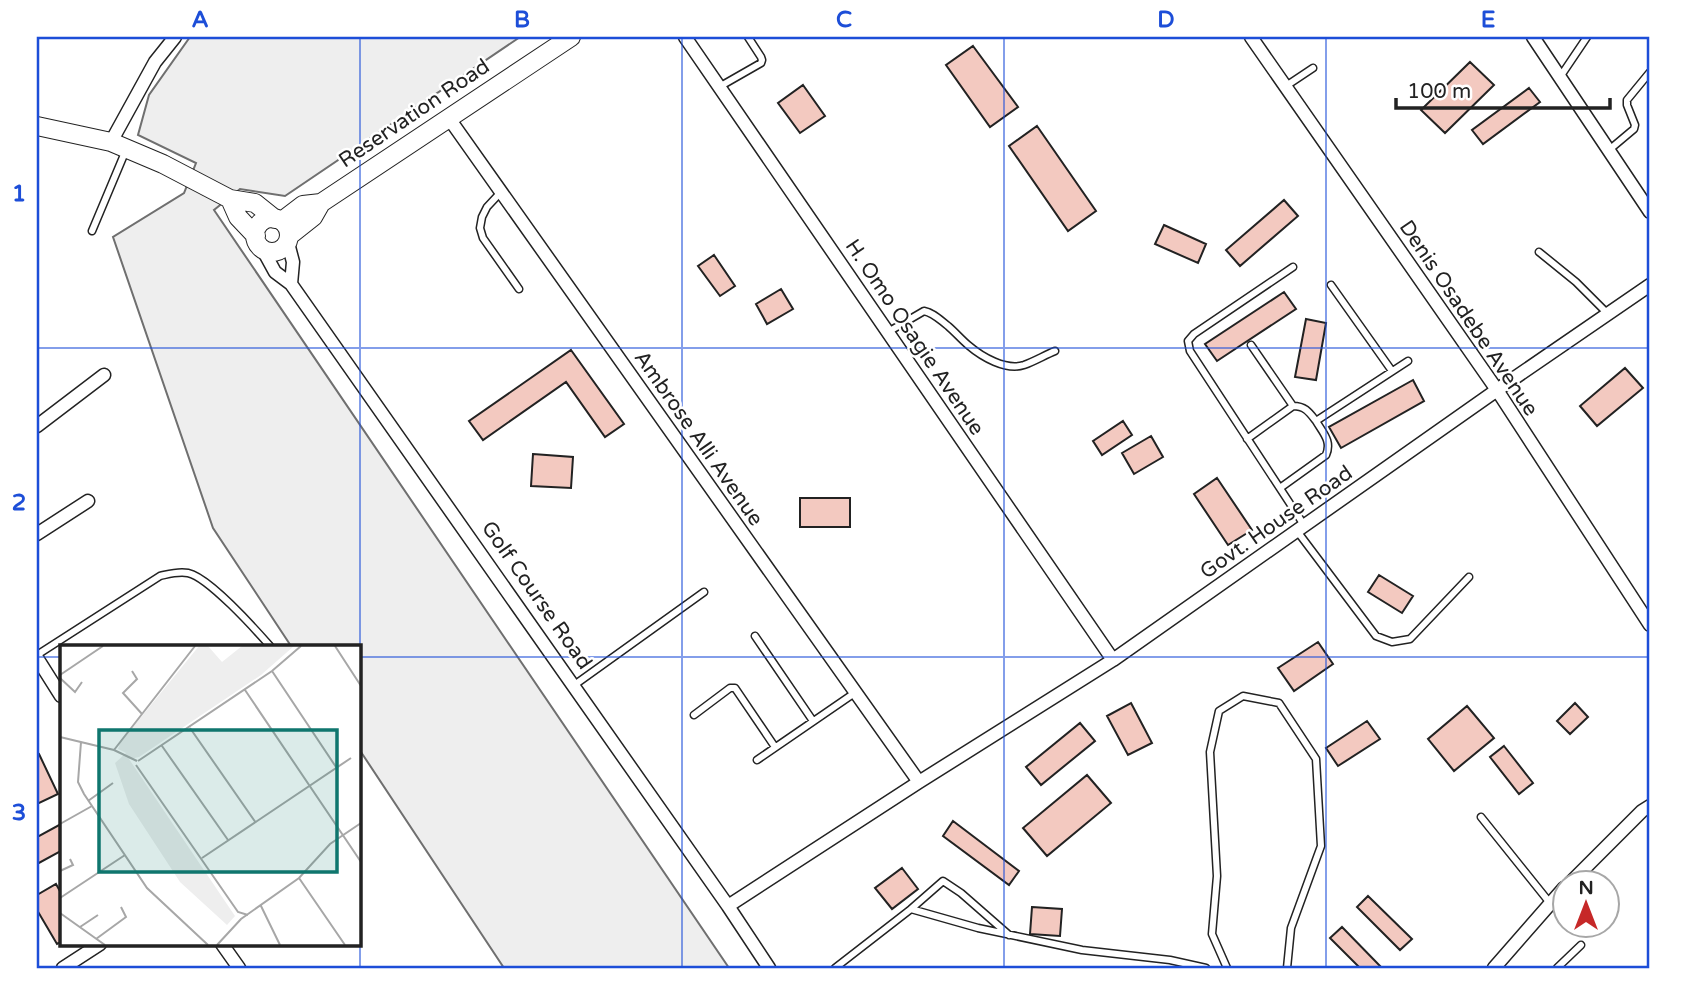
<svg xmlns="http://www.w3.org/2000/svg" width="1687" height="1005" font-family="'Varela Round',sans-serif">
<rect width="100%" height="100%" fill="#fff"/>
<path fill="#eee" stroke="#6f6f6f" stroke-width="2" d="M190 37H520L285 196 240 189 214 210 729 968H504L359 749V646H291L213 528 113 237 184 193 196 163 138 135 149 95Z"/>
<path fill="#f3c9c0" stroke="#222" stroke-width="2" d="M973 46 1018 107 990 127 946 65Z
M1470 62 1494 85 1445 133 1421 110Z
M803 85 825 116 800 133 778 103Z
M1529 88 1540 102 1483 144 1472 130Z
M1037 126 1096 211 1068 231 1009 146Z
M1284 200 1298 216 1240 266 1226 250Z
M1164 225 1206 244 1198 263 1155 244Z
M714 255 735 286 720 296 698 266Z
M781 289 793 309 767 324 756 304Z
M1284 292 1296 309 1217 361 1205 344Z
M1306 319 1326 323 1316 380 1295 377Z
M571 350 624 424 605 437 566 382 483 440 469 421Z
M1625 368 1643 388 1597 426 1580 406Z
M1413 380 1424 401 1341 448 1329 427Z
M1123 421 1132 435 1102 455 1093 441Z
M1151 436 1163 457 1134 474 1122 453Z
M533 454 573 457 571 488 531 486Z
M1217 478 1252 530 1228 545 1194 494Z
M800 498H850V527H800Z
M1379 575 1413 596 1402 613 1368 592Z
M1318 642 1333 664 1294 691 1278 668Z
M1131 703 1152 743 1128 755 1107 716Z
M1575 703 1588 717 1570 734 1557 721Z
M1467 706 1494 738 1454 771 1428 739Z
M1367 721 1380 739 1338 766 1326 748Z
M1080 723 1095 741 1041 785 1026 767Z
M1504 746 1533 783 1519 794 1490 757Z
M39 754 58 794 37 804V755Z
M1087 775 1111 803 1047 856 1023 828Z
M953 821 1019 871 1009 885 943 836Z
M61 824V851L37 864V837Z
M902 868 918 889 892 909 875 888Z
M56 884 61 893V942L57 944 37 910V895Z
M1368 896 1412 939 1400 950 1357 907Z
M1032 907 1062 909 1060 936 1030 934Z
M1342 927 1382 968H1360L1330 938Z"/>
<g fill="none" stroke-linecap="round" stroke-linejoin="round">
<g stroke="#222" stroke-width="9">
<path id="lane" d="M1560 77 1587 37
M1286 86 1313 68
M719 87 761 63 762 60 761 57 748 37
M1609 150 1634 129 1635 125 1627 105V100L1650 72
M501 192 487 207 482 217 480 228 483 238 519 289
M92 231 126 150
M1539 252 1576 282 1608 314
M1293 267 1194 334 1188 341 1190 351 1304 525
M1331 285 1392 371
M888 332 924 311C934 313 940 320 948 326 955 332 961 339 968 345 982 357 1006 371 1024 365 1035 361 1045 355 1055 351
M1251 345 1293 406
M1247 439 1293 406C1305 406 1309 412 1316 421L1408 361
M1280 488 1326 455C1332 441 1323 433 1316 421
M1297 531 1376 636 1392 642 1410 639 1469 577
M755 636 813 721
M37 655 160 576C169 574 178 571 188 573 208 577 255 629 270 646
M573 686 704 592
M694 715 730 688H735L775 747
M757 760 856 692
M1481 817 1550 903
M1009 935 961 893 943 881 911 909 978 928 1082 950 1170 960 1206 968
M835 968 911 909
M1227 968 1212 934 1217 876 1210 752 1219 711 1243 696 1279 703 1316 759 1321 846 1291 928 1287 968
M1557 968 1581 945"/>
</g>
<g stroke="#222" stroke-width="15">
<path id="street" d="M685 37 1113 660
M1251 37 1497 390 1650 625
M1533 37 1650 212
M448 117 919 782
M111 142 155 62 175 37
M288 243 293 262 291 284
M263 250 275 272 291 284 728 906 769 968
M37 426 104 375
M37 534 88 501
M37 658 61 696
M1570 883 1642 811 1650 806
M728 906 919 782 1113 660 1497 390 1650 285
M222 944 239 968
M63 968 100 944
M1494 968 1564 888"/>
</g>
<g stroke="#222" stroke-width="20">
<path id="secondary" d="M37 126 111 142 163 164 230 199 255 203 275 219
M230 199 238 217 256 236
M255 235a17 17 0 1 1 34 0a17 17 0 1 1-34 0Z
M282 221 303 205 321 203 571 37
M289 236 313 217 321 203"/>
</g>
<use href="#lane" stroke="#fff" stroke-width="6"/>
<use href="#street" stroke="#fff" stroke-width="12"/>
<use href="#secondary" stroke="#fff" stroke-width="18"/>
</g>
<path fill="none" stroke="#1d4ed8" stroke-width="2" stroke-opacity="0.55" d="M360 37V968M682 37V968M1004 37V968M1326 37V968M37 348H1650M37 657H61M359 657H1650"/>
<g text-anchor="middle" stroke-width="5" stroke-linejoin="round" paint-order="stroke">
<g font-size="21" fill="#222" stroke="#fff">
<text transform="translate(414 113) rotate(-34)" y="7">Reservation Road</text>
<text transform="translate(1469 318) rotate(56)" y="7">Denis Osadebe Avenue</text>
<text transform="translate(915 337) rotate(56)" y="7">H. Omo Osagie Avenue</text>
<text transform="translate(699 438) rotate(55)" y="7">Ambrose Alli Avenue</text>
<text transform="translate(1276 522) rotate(-35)" y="7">Govt. House Road</text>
<text transform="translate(537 595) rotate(55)" y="7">Golf Course Road</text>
</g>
</g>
<g transform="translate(60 645)">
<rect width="301" height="301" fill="#fff"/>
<path d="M139 1H148L162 17 182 1H234L201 30 79 112 69 114 175 271 167 280 120 237 69 159 55 118 66 108 58 104 60 98Z" fill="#eee"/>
<path fill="none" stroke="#a7a7a7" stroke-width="2" d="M275 1 301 41M72 26 77 34 63 48 82 69M212 26 276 122M0 30 43 1M0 33 15 47 22 37M185 45 301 217M130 83 196 178M0 92 54 105 77 116M21 97 18 137 24 149 87 243 148 300M102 101 168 195M54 105 135 1M78 116 212 26 241 1M76 120 178 267 188 270M28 156 53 138M0 179 32 161M142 213 291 113M0 226 13 220 10 214M239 233 285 300M0 253 65 210M201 261 220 300M0 268 45 300M20 282 38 270M36 294 66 272 61 262M157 300 181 274 239 233 270 199 301 178"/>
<path fill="#0f766e" fill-opacity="0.15" stroke="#0f766e" stroke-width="3.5" d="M39 85H277V227H39Z"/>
<rect width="301" height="301" fill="none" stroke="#222" stroke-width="3.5"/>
</g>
<rect width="1687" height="1005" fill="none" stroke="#ffffff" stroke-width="77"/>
<g transform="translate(1586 904)"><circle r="33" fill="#ffffff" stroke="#a7a7a7" stroke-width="2"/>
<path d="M0-5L12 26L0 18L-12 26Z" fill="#c62828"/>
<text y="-10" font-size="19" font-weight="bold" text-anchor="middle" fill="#222222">N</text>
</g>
<path d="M1396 98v10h214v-10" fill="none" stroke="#222222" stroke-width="3.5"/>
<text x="1407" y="98" font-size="21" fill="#222222" stroke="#ffffff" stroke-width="5" paint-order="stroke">100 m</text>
<rect x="38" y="38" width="1610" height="929" fill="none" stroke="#1d4ed8" stroke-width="2.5"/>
<g font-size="23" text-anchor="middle" font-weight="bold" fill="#1d4ed8">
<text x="200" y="27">A</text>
<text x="522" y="27">B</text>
<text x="844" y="27">C</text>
<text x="1166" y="27">D</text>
<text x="1488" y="27">E</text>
<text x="19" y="201">1</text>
<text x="19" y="510">2</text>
<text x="19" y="820">3</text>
</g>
</svg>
